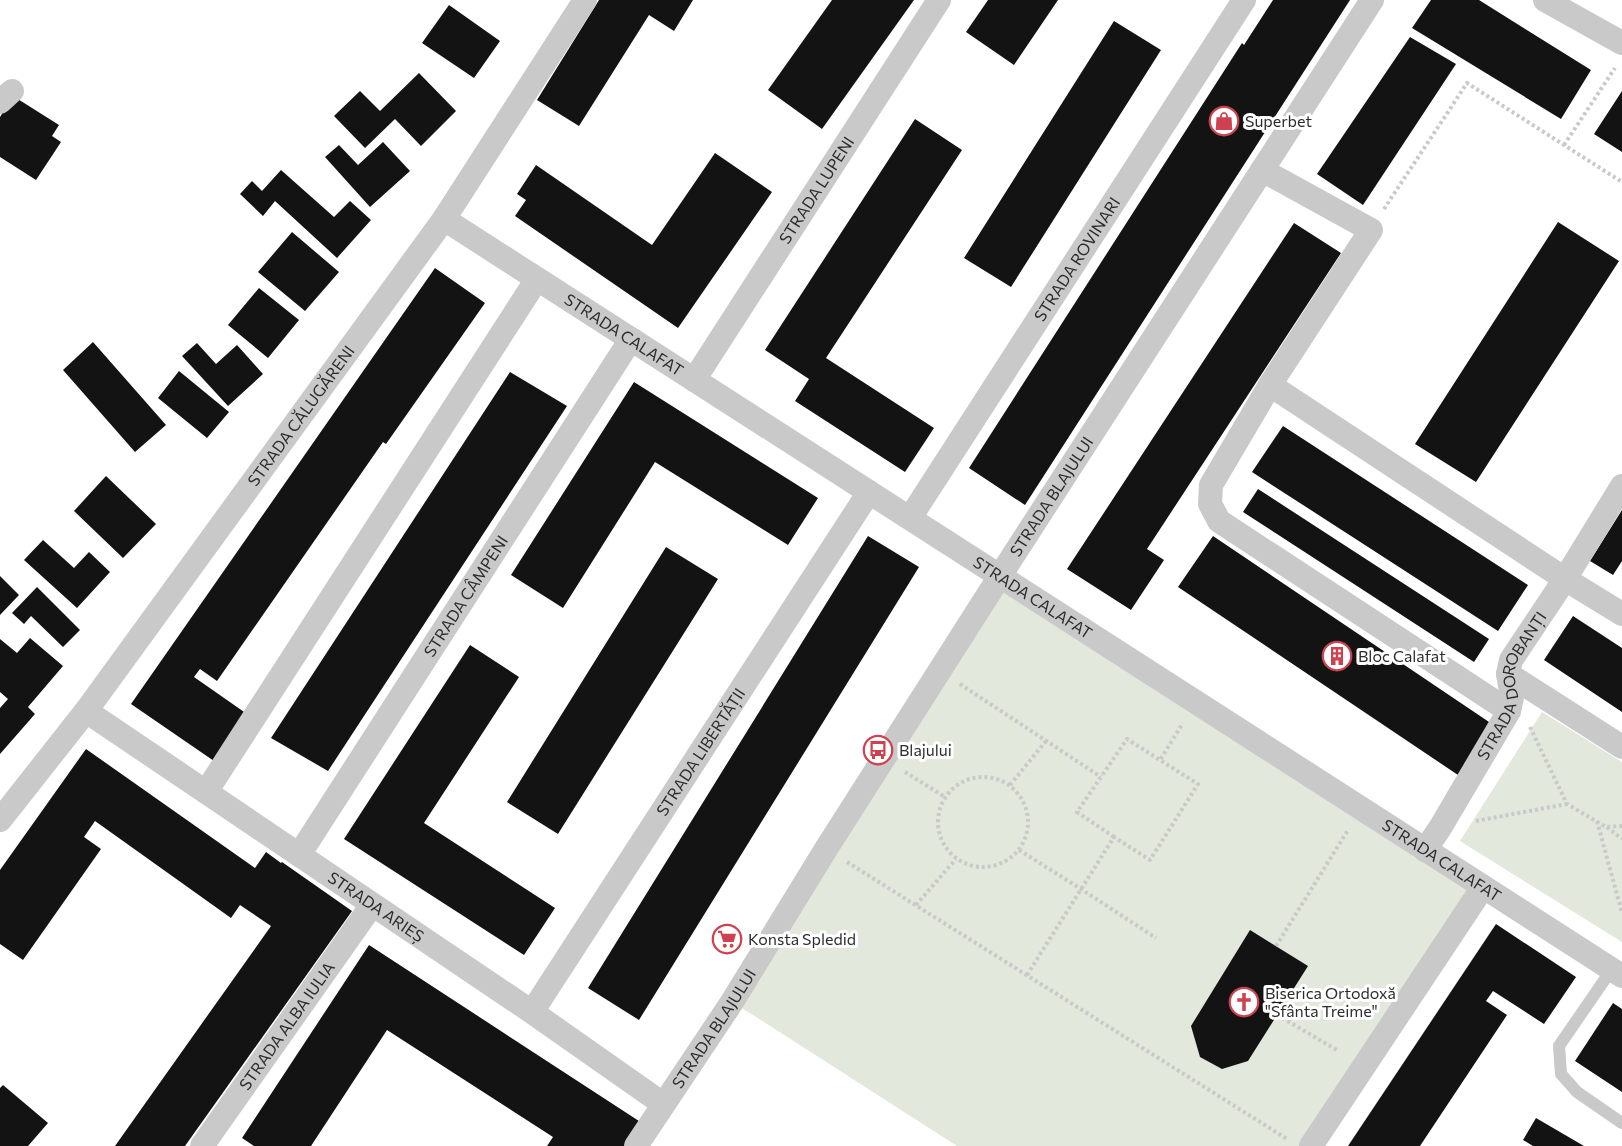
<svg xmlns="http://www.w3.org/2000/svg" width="1622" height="1146" font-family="Commissioner,sans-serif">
<rect width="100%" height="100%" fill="#fff"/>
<path fill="#e2e8db" d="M1000 576 1483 887 1314 1146H957L761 1020 732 1002Z
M1542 712 1622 762V942L1460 841Z"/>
<path fill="#131313" d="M599 0H693L674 31 649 15 579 126 537 100Z
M832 0H914L822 129 768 90Z
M988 0H1058L1014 65 966 32Z
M1273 0H1350L1025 505 969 468 1242 43 1244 45Z
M1431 0H1479L1591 70 1561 119 1412 28Z
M449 5 500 41 474 78 422 43Z
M1114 21 1161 50 1011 287 964 258Z
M1410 37 1456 64 1363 205 1317 174Z
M419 73 456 111 421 146 395 119 365 148 334 116 360 91 380 111Z
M1622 91V152L1594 134Z
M13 96 59 125 52 136 61 142 36 180 0 157V117Z
M915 119 962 150 826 358 934 428 905 472 795 401 809 379 765 350Z
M383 142 410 171 370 207 325 157 339 145 358 165Z
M715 153 772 192 678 328 515 216 526 200 517 194 536 165 652 245Z
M281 170 334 217 350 201 371 220 337 258 275 201 263 216 240 194 252 181 262 191Z
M1558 222 1619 261 1476 482 1415 444Z
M1294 223 1341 253 1147 549 1164 560 1131 610 1067 569Z
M292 232 339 272 305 311 258 272Z
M435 268 485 303 386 444 383 442 217 681 200 669 194 677 247 714 214 761 131 704Z
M259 288 299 320 268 358 228 325Z
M93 342 166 425 135 452 63 370Z
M197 343 216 364 237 345 263 374 228 406 182 356Z
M179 371 229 412 207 438 158 398Z
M510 372 567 406 328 771 271 738Z
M634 382 818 498 788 545 655 462 563 608 511 575Z
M1283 426 1528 585 1498 631 1252 472Z
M106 476 156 524 123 558 74 511Z
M1258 489 1489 639 1474 662 1243 512Z
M1622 510V561L1613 575 1590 561Z
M868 536 919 567 639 1020 588 988Z
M1213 536 1495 726 1461 777 1178 587Z
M43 540 74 568 89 552 110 572 77 608 24 560Z
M666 547 718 579 558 834 507 802Z
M0 576 19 595 0 615Z
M37 587 80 630 63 647 31 616 24 624 12 613Z
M1573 616 1622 648V712L1544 660Z
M30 638 63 666 28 707 35 714 0 754V708L8 699 0 692V639L17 653Z
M470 645 519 677 424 823 555 908 524 955 344 839Z
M86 749 255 868 266 852 281 863 282 862 352 911 185 1146H115L271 926 240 905 231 918 95 821 84 837 101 849 23 960 0 944V870Z
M1496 924 1576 977 1544 1024 1493 991 1486 1001 1507 1015 1420 1146H1348Z
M1250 930 1308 966 1248 1061 1222 1069 1200 1057 1191 1026Z
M369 945 642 1123 626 1146H547L553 1137 387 1030 311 1146H254L242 1138Z
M1613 1003 1622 1009V1092L1575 1061Z
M3 1085 48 1123 28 1146H0V1088Z
M1536 1118 1584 1146H1533L1523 1140Z"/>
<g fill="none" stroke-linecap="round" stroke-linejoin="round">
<path stroke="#c9c9c9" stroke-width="4" stroke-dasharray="3 3" stroke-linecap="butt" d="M1564 145 1615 68
M1384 209 1467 83 1622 182
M960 684 1101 777
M1530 727 1567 804 1606 827 1622 826
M905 772 945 797
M938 822a45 45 0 1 1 90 0a45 45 0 1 1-90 0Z
M1010 785 1046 741
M1476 821 1567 804
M1597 821 1622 913
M1607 827 1622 839
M1114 837 1077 812 1127 739 1160 760
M1019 850 1081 889 1156 938
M847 862 1287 1139
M916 905 956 859
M1276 946 1348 830
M1027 975 1114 837 1150 860 1198 784 1160 760 1183 723
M1277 1015 1337 1050"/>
<path stroke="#c9c9c9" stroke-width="12" d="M1612 969 1559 1046 1561 1074 1577 1092 1622 1123"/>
<g stroke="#c9c9c9" stroke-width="24">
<path d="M1545 0 1622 43"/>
<path d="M0 102 12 91"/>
<path d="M1262 170 1371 230 1270 385 1211 485 1210 504 1219 521 1509 711"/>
<path id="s1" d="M444 219 1622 976"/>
<path id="s2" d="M694 380 939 0"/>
<path d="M1270 385 1565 579 1622 614"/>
<path id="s3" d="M910 518 1244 0"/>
<path d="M1508 674 1622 747"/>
<path id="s4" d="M86 711 532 1012 663 1104"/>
<path d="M206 792 537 279"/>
<path id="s5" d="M0 820 86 711 444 219 585 0"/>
<path id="s6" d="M1425 850 1440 828 1509 711 1512 697 1508 674 1511 660 1565 579 1622 486"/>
<path id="s7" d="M299 855 631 339"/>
<path id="s8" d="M532 1012 869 492"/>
<path id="s9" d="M202 1146 372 905"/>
<path id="s10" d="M636 1146 732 1002 826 849 1000 576 1372 0"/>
<path d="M1311 1146 1483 887"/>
</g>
</g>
<defs>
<g id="shop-ring" transform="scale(1.5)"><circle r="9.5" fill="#fff" stroke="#ce424f" stroke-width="1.5"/><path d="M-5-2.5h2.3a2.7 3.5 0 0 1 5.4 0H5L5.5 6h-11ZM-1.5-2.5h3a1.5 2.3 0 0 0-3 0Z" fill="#ce424f"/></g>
<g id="building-ring" transform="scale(1.5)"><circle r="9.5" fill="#fff" stroke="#ce424f" stroke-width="1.5"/><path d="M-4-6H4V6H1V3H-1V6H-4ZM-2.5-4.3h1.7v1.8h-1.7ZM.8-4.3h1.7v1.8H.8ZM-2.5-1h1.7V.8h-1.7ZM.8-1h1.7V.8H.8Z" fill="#ce424f"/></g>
<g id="bus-ring" transform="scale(1.5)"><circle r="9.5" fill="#fff" stroke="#ce424f" stroke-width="1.5"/><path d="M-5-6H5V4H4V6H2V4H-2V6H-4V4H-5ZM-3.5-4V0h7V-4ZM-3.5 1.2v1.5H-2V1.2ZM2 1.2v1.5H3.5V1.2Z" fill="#ce424f"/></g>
<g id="supermarket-ring" transform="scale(1.5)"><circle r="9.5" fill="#fff" stroke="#ce424f" stroke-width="1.5"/><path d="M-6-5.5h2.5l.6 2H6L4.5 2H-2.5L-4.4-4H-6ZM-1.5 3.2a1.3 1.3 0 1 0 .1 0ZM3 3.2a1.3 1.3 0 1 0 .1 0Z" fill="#ce424f"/></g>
<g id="church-ring" transform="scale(1.5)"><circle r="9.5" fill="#fff" stroke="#ce424f" stroke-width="1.5"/><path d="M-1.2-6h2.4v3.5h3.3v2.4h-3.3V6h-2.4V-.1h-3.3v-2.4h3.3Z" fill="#ce424f"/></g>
</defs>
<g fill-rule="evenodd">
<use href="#shop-ring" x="1224" y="121"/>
<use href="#building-ring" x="1337" y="656"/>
<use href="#bus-ring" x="878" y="750"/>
<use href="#supermarket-ring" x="727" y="939"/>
<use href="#church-ring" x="1244" y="1002"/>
</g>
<g text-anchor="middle" stroke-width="6" stroke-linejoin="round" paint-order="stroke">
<g font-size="16" fill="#2c2c2c" stroke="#fff" text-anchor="start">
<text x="1245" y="127">Superbet</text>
<text x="1358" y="662">Bloc Calafat</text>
<text x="899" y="756">Blajului</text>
<text x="748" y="945">Konsta Spledid</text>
<text x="1265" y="999">Biserica Ortodoxă<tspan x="1265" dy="18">"Sfânta Treime"</tspan></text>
</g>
<g font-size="16" fill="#2c2c2c" stroke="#fff">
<text dy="6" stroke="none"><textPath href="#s2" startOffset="226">STRADA LUPENI</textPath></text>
<text dy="6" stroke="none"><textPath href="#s3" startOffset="308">STRADA ROVINARI</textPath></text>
<text dy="6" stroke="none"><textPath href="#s1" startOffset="214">STRADA CALAFAT</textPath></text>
<text dy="6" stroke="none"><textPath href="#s5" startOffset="504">STRADA CĂLUGĂRENI</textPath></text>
<text dy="6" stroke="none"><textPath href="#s10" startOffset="771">STRADA BLAJULUI</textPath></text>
<text dy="6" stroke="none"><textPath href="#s7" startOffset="308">STRADA CÂMPENI</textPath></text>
<text dy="6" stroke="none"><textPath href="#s1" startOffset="700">STRADA CALAFAT</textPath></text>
<text dy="6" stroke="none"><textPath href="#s6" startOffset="189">STRADA DOROBANȚI</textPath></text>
<text dy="6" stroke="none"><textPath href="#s8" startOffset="310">STRADA LIBERTĂȚII</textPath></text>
<text dy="6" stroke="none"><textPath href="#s1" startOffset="1186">STRADA CALAFAT</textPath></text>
<text dy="6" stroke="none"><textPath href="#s4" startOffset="350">STRADA ARIEȘ</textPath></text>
<text dy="6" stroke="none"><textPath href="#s9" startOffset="147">STRADA ALBA IULIA</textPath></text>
<text dy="6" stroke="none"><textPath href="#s10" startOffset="141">STRADA BLAJULUI</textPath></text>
</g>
</g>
</svg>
